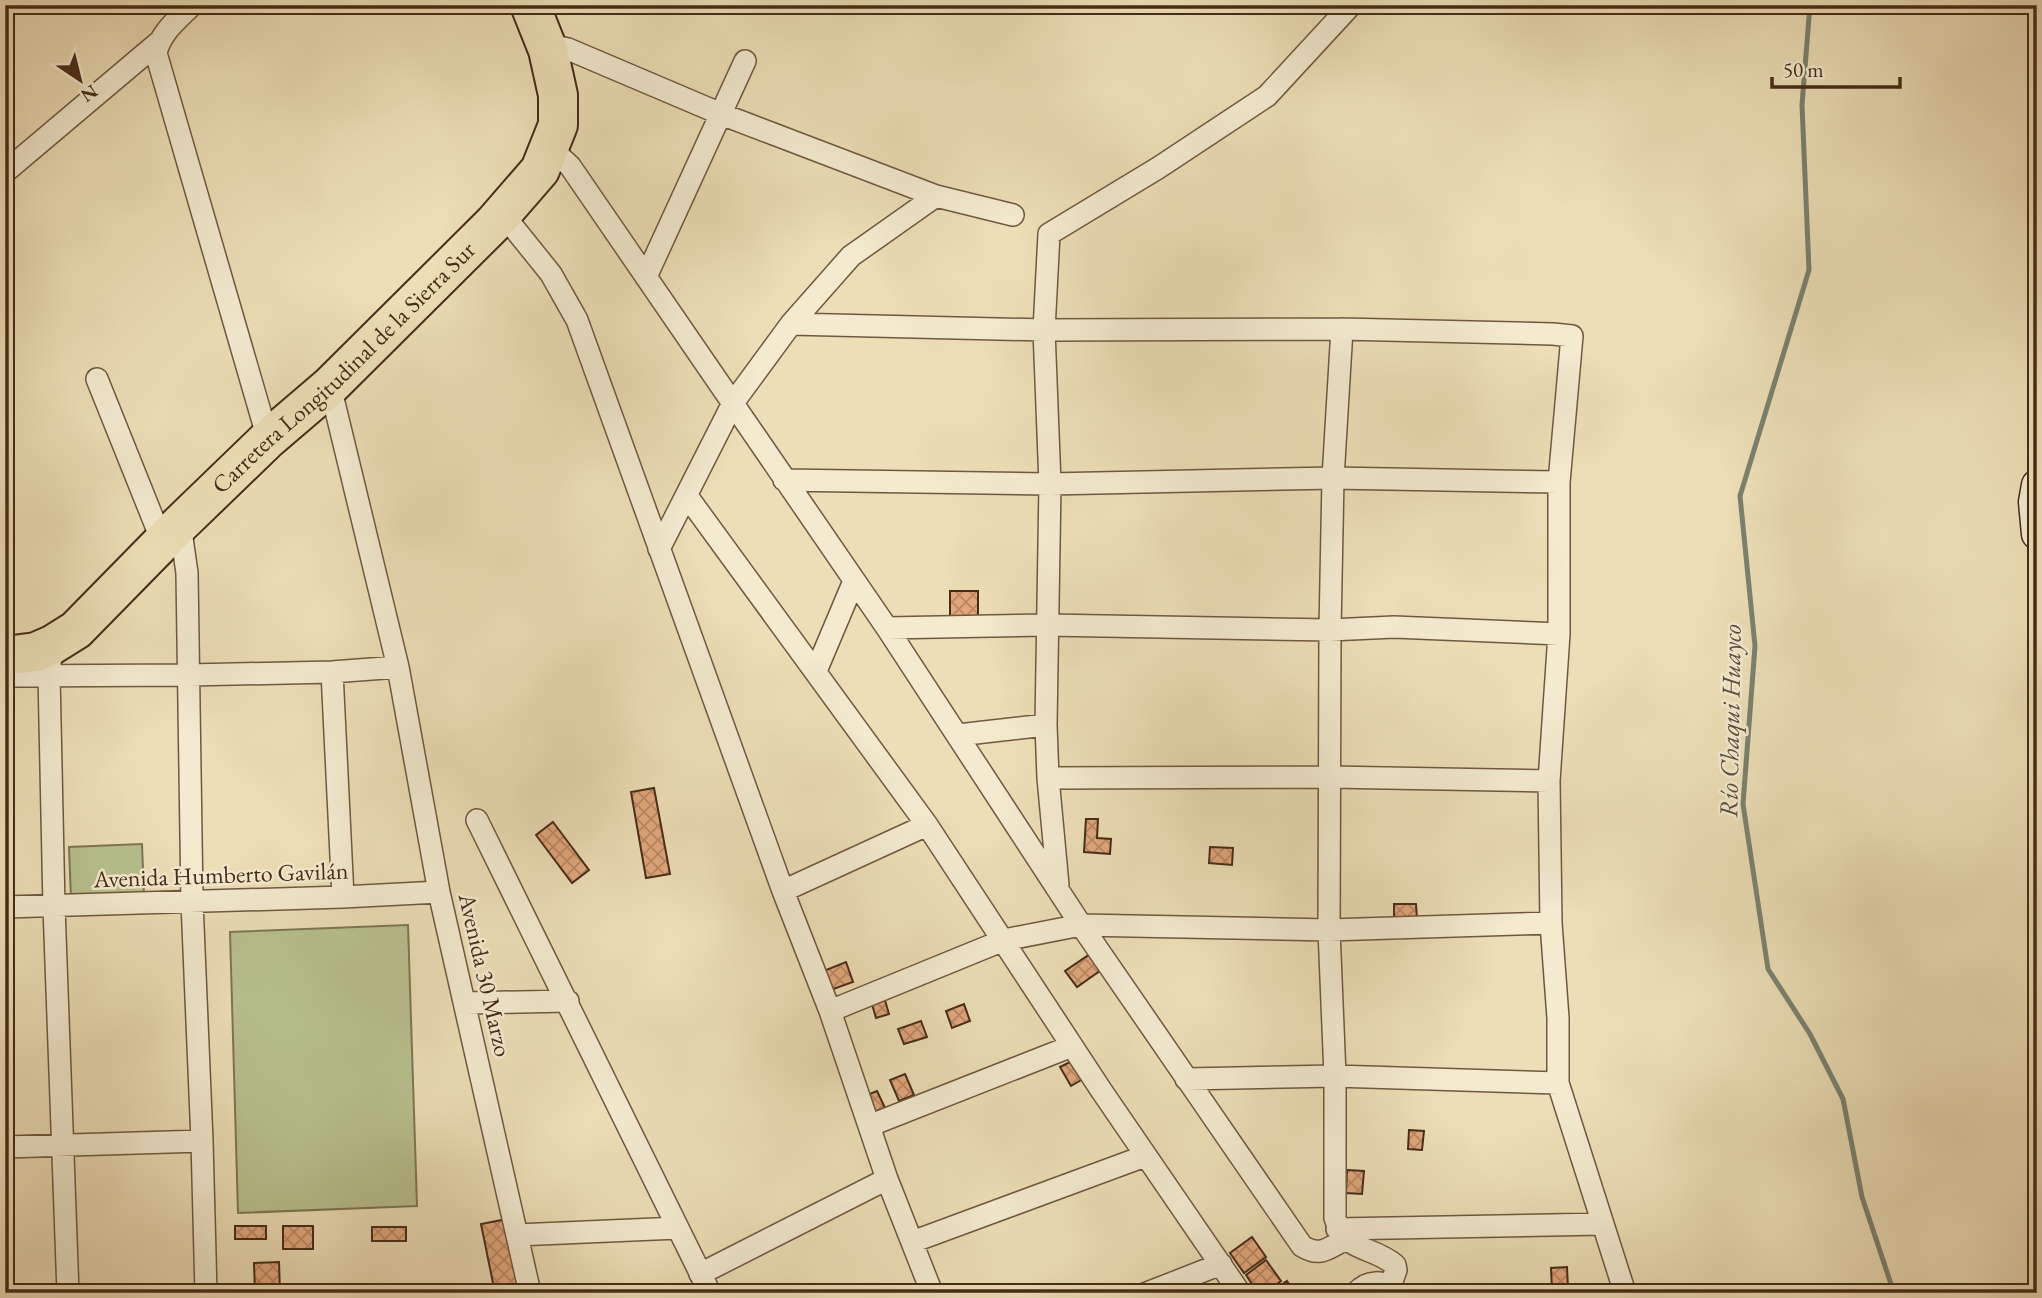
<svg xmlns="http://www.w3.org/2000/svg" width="2042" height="1298" font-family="'EB Garamond',serif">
<defs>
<pattern id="building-cross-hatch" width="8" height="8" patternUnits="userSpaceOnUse" patternTransform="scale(1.75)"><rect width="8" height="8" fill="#e2a77b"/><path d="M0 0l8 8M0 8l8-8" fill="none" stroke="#b98864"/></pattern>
</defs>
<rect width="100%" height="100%" fill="#ecdeb6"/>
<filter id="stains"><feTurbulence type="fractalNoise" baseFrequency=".00286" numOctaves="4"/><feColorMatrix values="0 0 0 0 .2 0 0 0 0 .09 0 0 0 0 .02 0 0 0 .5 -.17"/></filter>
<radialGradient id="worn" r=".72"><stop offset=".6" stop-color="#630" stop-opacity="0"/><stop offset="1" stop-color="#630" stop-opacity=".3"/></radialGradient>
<path fill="#b7c18e" stroke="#7e7654" stroke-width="2" d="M142 844 144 896 71 899 69 847Z
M408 925 417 1206 238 1213 230 932Z"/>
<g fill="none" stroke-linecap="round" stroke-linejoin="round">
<path stroke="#788272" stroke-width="5" d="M1810 5 1802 105 1809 270 1740 496 1755 646 1743 804 1768 969 1810 1034 1843 1099 1862 1197 1894 1293"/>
</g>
<path fill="url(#building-cross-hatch)" stroke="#462b19" stroke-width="2" d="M950 591H978V618H950Z
M654 788 670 874 646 878 631 792Z
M1086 819H1098L1097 838 1111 839 1110 854 1084 852Z
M553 822 589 870 572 883 536 835Z
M1210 847 1233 848 1232 865 1209 863Z
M1394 904H1416L1417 919H1394Z
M1093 952 1104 968 1077 987 1065 971Z
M846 962 853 982 828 991 821 972Z
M884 997 889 1014 876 1018 871 1001Z
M964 1004 970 1021 952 1028 946 1011Z
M921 1021 927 1037 904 1044 898 1029Z
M1072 1061 1083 1079 1071 1086 1060 1067Z
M905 1074 914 1095 899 1101 890 1080Z
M877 1091 885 1108 874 1112 867 1095Z
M1409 1130 1424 1131 1422 1150 1408 1149Z
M1347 1170 1364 1171 1362 1194 1346 1193Z
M507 1219 522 1293H495L481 1224Z
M235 1226H266V1239H235Z
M283 1226H313V1249H283Z
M372 1227H406V1241H372Z
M1252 1237 1266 1257 1244 1273 1230 1253Z
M1266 1260 1281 1281 1264 1293H1258L1246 1275Z
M279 1262 280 1293H255L254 1263Z
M1567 1267 1568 1289 1552 1290 1551 1268Z
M1287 1281 1295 1293H1269Z
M1106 1284 1109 1293H1082Z"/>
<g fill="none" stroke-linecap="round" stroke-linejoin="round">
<g stroke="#705840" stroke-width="24">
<path id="street" d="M192 5C177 20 161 32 156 53L268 439
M545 44 568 49 721 114 936 196 1013 215
M549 147 570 166 887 628 1081 925 1302 1246C1320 1257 1327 1249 1344 1240
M5 172 159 42
M502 213 551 274 577 320 783 891 830 1011 887 1179 932 1293
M646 277 745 61
M791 324 1044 330 1342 329 1553 334 1572 336 1559 482V634L1549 781 1551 923 1558 1018V1083L1625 1293
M1342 329 1333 478 1330 630 1329 930 1335 1076V1218C1344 1253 1372 1245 1395 1265L1396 1270 1390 1287
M97 379 162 541
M330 386 398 667 439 892 530 1293
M784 480 1050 484 1333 478 1559 482
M687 496 927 825 1101 1090 1240 1293
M180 524 187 573 192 902 202 1141 206 1293
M659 549 733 403 791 324 851 256 936 196
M887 628 1047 625 1330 630 1394 627 1559 634
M52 645 49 675 54 907 68 1293
M816 671 854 581
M332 672 343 897
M5 676 189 675 332 672 398 667
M958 735 1046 725
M1048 778 1330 777 1549 781
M477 820 710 1293
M1058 885 1048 778 1046 725 1050 484 1044 330 1049 234 1158 168 1267 96 1351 5
M783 891 927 825
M5 907 343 897 439 892
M465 1003 568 1001
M830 1011 1004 940 1081 925 1329 930 1551 923
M1186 1079 1335 1076 1558 1083
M871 1125 1072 1046
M5 1147 202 1141
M1337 1229 1603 1224
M517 1235 678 1228
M912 1242 1145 1156
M700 1274 887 1179
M1147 1293 1221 1264
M1356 1293C1366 1281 1385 1278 1394 1293"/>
</g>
<g stroke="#462b19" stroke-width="33">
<path id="secondary" d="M2037 485 2034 502 2037 534"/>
</g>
<g stroke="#462b19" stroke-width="42">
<g id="highway">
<path id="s1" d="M5 656 36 652 52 645 76 630 180 524 268 439 330 386 494 223 540 170 558 125V95L548 50 530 5"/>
</g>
</g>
<use href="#street" stroke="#f3ead0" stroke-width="21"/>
<use href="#secondary" stroke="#f3ead0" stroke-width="30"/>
<use href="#highway" stroke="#ecdeb6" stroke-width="38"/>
</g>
<g text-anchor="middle" stroke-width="5" stroke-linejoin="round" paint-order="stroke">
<g font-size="24" fill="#462b19" stroke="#f3ead0">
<text dy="8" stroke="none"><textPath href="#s1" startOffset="452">Carretera Longitudinal de la Sierra Sur</textPath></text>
<text transform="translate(221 875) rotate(-2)" y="8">Avenida Humberto Gavilán</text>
<text transform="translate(485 975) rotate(77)" y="8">Avenida 30 Marzo</text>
</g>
<g font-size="26" font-style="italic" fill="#5b4f3e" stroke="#f3ead0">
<text transform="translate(1730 721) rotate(-89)" y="9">Río Chaqui Huayco</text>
</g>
</g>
<rect width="2042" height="1298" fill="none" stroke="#ecdeb6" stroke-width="28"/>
<rect x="7" y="7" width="2028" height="1284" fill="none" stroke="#462b19" stroke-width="3.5"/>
<rect x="14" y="14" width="2014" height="1270" fill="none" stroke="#462b19" stroke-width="2"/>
<g transform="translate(80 80) rotate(145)" stroke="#f3ead0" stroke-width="5" paint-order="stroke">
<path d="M0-5L12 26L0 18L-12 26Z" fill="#462b19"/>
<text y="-10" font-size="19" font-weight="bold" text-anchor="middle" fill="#462b19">N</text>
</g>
<path d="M1772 77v10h128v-10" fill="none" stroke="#462b19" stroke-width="3.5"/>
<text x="1783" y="77" font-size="21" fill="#462b19" stroke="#f3ead0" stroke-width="5" paint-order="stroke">50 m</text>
<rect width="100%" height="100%" filter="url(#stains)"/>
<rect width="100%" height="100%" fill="url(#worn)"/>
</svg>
